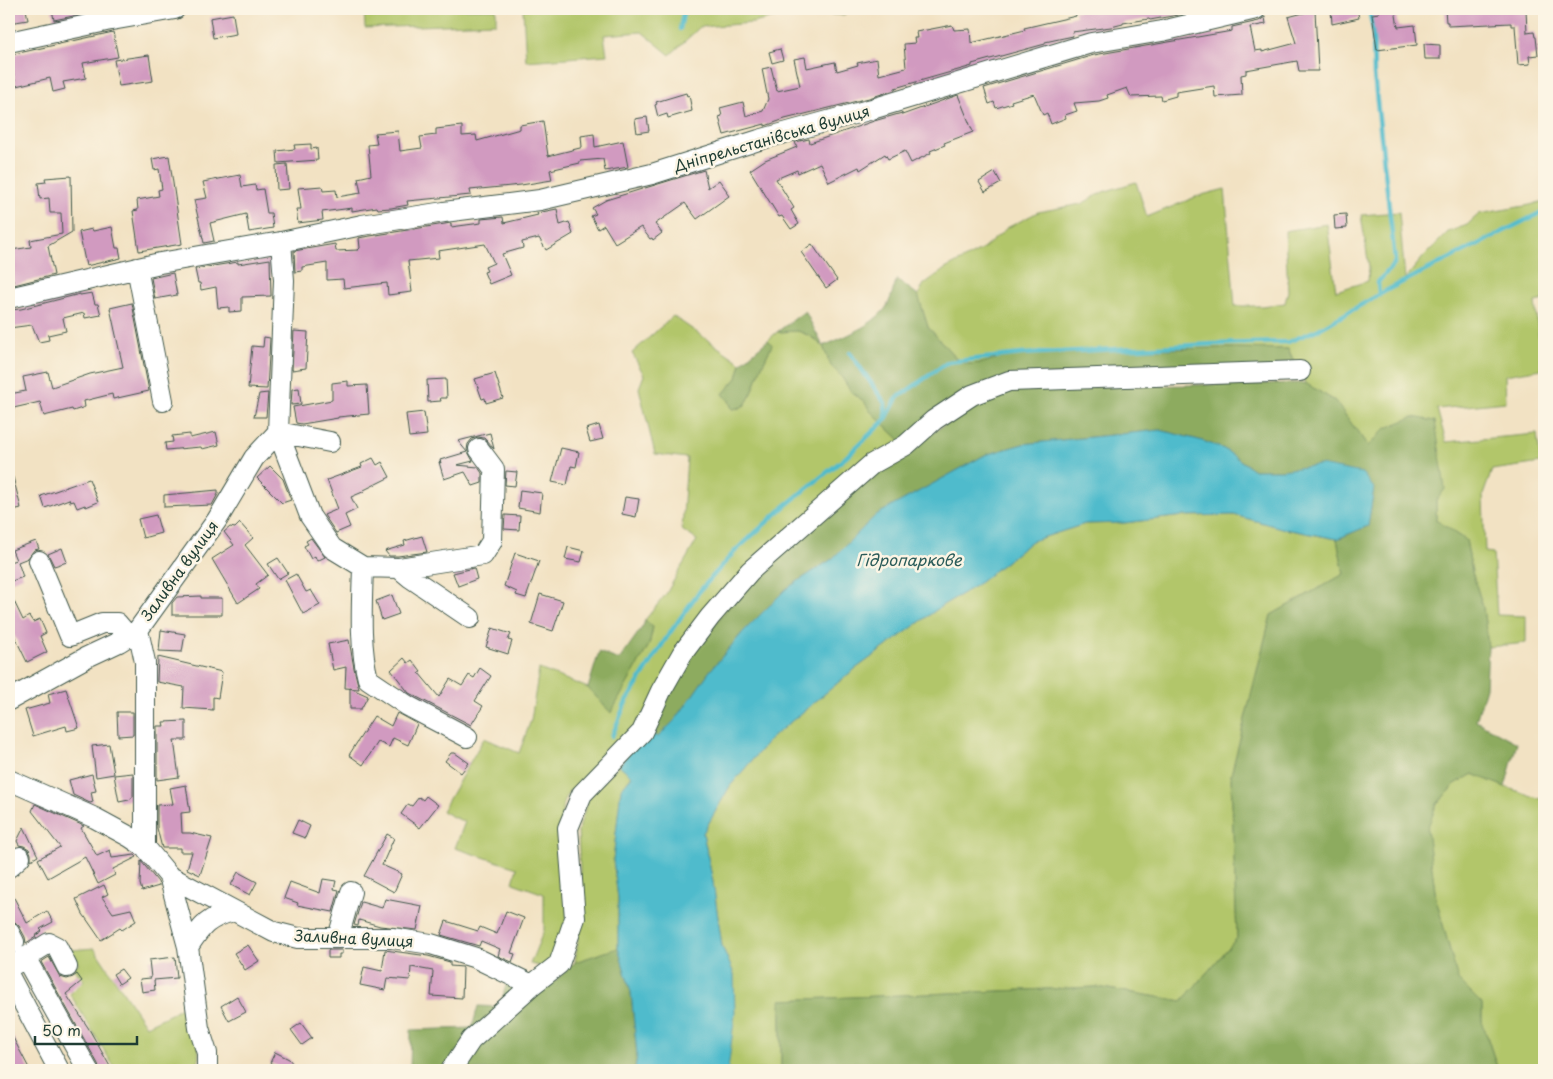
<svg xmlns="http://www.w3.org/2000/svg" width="1553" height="1079" font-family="'Playpen Sans',sans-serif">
<rect width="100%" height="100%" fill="#fcf5e5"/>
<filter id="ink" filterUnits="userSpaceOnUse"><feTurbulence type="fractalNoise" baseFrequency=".02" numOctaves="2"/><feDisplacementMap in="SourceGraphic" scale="10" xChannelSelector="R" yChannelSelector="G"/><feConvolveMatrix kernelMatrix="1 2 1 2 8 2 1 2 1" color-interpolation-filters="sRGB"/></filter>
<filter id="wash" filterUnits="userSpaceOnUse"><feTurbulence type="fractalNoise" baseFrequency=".0096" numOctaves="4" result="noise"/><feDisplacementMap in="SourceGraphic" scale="20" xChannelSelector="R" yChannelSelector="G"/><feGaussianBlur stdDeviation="1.12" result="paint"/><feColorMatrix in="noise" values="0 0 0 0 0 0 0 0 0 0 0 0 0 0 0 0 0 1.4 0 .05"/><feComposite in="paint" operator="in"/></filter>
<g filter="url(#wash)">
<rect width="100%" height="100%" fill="#f2e2c3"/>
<path fill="#b2c66a" stroke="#68824f" d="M364 9H496V23L365 28Z
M523 9H854L844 15 815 14 807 16 777 17 753 23 700 27 670 55 642 32 604 35 607 55 526 61Z
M1136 182 1147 217 1198 196 1225 189 1235 306H1262L1285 303 1288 291 1285 231 1327 224 1336 291 1368 281 1369 267 1361 215 1399 212 1405 279 1425 255 1448 232 1467 225 1479 214 1530 205 1544 201V300L1535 302 1542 369 1505 375 1506 402 1437 409 1446 442 1537 434 1541 463 1492 470 1483 495 1485 552 1493 553 1497 615 1526 616V643L1488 647 1483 607 1472 572 1466 540 1436 520V501L1386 428 1368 446 1335 401 1305 383 1288 349 1227 348 1089 350 1006 356 982 363 967 364 956 358 928 327 918 295 924 284 945 269 983 249 1007 228 1038 212 1081 204 1103 192Z
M673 316 741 363 737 378 723 394 729 401 732 409 739 408 745 405 752 393 761 368 772 345 768 340 777 332 798 331 810 336 823 346 831 366 841 376 852 393 864 401 870 411 903 443 647 709 628 736 579 792 569 791 562 808 567 917 556 953 544 967 530 964 544 930V894L513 883 517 868 455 848 465 822 451 816 442 811 484 738 519 753 531 720 539 669 588 688 611 712 649 645 653 627 645 620 666 594 697 540 682 530 687 458 655 454 639 388 644 375 632 353Z
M1234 515 1285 529 1337 539 1344 574 1271 615 1231 775 1237 938 1182 1001 1097 987 781 1000V1070H728L734 974 722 946 713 882 703 833 730 786 770 739 851 672 943 605 975 586 1032 541 1085 524 1124 523 1183 516Z
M619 765 632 775 621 790 613 860 618 898V948L575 962 582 912 578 831 589 796Z
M1473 774 1505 787 1544 800V1070H1498L1482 1021V1005L1458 980 1436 899 1426 826 1437 804 1455 784Z
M94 948 146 1026 171 1014 181 1007 199 1047 198 1070H116L70 994 84 980 73 968 79 963 71 950Z"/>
<path fill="#8dab5e" stroke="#567449" d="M897 279 918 295 928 327 956 358 967 364 982 363 1006 356 1089 350 1227 348 1288 349 1297 368 1010 376 903 443 870 411 864 401 852 393 841 376 831 366 823 346 810 336 798 331 777 332 805 311 823 346C844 337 870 327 885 309 891 301 893 288 897 279Z
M768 340 772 345 761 368 752 393 745 405 739 408 732 409 729 401 723 394 737 378 741 363Z
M1305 383 1335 401 1368 446 1386 428 1413 417 1435 421 1445 489 1436 501V520L1466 540 1472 572 1483 607 1488 647 1486 688 1476 721 1517 743 1505 787 1473 774 1455 784 1437 804 1427 829 1436 899 1458 980 1482 1004V1021L1498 1070H781V1000L1097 987 1182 1001 1237 938 1231 775 1271 615 1344 574 1337 539 1368 526 1374 488 1282 470H1254L1224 449 1203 441 1160 430 1023 444 985 455 876 515 832 559 786 589 743 632 709 672 676 719 658 737 647 732 676 674 745 587 806 530 895 460 983 397 1028 388Z
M645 620 653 627 649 645 611 713 588 688 599 652 619 660 643 626Z
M618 948 631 992 637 1055 635 1070H410L411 1030 472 1028 478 1006 500 1007 508 978 538 991 556 980 575 962Z"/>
<path fill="#50bbcc" stroke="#387c80" d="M1160 430 1203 441 1224 449 1254 470H1282L1320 465 1362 473 1374 488 1368 526 1337 539 1285 529 1234 515 1183 516 1124 523 1085 524 1032 541 975 586 943 605 851 672 770 739 730 786 703 833 713 882 722 946 734 974 735 1013 728 1070H635L637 1055 631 992 618 948V898L613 860 621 789 632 776 619 765 647 732 658 737 676 719 709 672 743 632 786 589 832 559 876 515 985 455 1023 444Z"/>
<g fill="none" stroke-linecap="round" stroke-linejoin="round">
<path stroke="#50bbcc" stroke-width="4.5" d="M1369 9 1373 29 1374 75 1395 260 1394 264 1378 282 1379 295
M680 29 684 9
M850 353 885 403 886 419
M612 736 626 702 667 637 698 593 735 551 786 505 845 458 886 419 897 398 948 362 1022 354 1214 344 1288 342 1319 329 1389 289 1544 211"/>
</g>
<g id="blocks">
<path fill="#d19ac0" d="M9 9H26L28 20 9 23Z
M52 9H107L54 20Z
M1092 9H1183V14L1150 20 1149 19 1123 23V24L1111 27 1072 32 1073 36 1045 42V44L972 64V66L895 88V90L869 98 785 119 765 126V124L724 135 719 117 722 116 720 108 743 102 746 116 763 111 768 99 762 69 771 67 777 91 800 86 794 59 805 57 807 68 835 62 837 71 858 65 857 63 877 59 879 75 906 68 904 44 915 43 914 38H917L916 32 952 25 954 30 970 29 971 43 1025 30 1024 28 1076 16 1075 11Z
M1331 9H1357L1359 18 1332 24Z
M1378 9H1395L1398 27 1415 25 1417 45 1377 50 1372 14 1379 13Z
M1445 9H1526L1527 33 1534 32 1535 37H1536L1538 55 1529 56 1530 64 1518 65 1515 26H1511V23L1448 26V22H1446Z
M1315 10 1318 71H1299L1297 61 1246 70V74L1241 75 1242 95 1215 97 1214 86 1176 92V96L1162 100 1161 96 1131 97 1127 88 1107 95 1108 98 1099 101 1074 103 1077 111 1065 115 1066 118 1051 124 1047 113 1043 115 1034 94 1011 101 1012 103 996 108 994 102 989 104 984 88 1094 55 1232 31V27L1259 21 1265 17 1266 24 1250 27 1255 51 1262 50V52L1296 43 1288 17Z
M233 14 236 34 213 38 210 18Z
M113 32 118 57 83 63 86 78 63 82 65 89 53 92 50 78 16 86 10 55Z
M1424 44 1440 45V59H1425Z
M780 49 783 60 772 63 769 52Z
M149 55 153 81 119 86 114 60Z
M686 93 687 96 689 95 692 111 668 118 667 114 658 117 655 105 657 104 656 102Z
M958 95 973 132 944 143 945 145 930 151 931 153 911 163 905 151 888 159 885 154 860 170 859 167 829 182 820 163 798 173 797 170 776 179 794 208 791 210 799 224 791 229 782 216 779 217 750 170 765 160 797 147 795 142 809 139 810 143 874 121 902 113V115Z
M647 117 649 131 637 133 635 119Z
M543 121 548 156 580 148 582 147 581 136 594 134 595 147 623 141 628 167 605 171 603 159 580 161V163L550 170 552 180 521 185 470 190 471 195 407 201 408 205 391 208 378 209 377 207 352 211V208L322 212 323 220 298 223 296 209H301L298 188 322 186 323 191 336 190 337 197 361 193 358 178 371 175 368 145 377 144 375 133 398 131 400 151 422 148 420 137 436 135V129L462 126V136L476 135 477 141 520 129V125Z
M311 144V149L317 148 318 160 278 163 277 151 295 149 294 145Z
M169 156 182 244 139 251 133 211 138 210 137 200 159 196 158 190 162 189 159 169 154 170 152 159Z
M287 164 289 189 277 190 276 165Z
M704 170 708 188 719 180 727 191 726 192 729 196 697 219 685 203 655 224 662 233 653 240 652 238 650 239 641 227 615 243 604 225 598 229 591 216 596 214 592 208 606 200Z
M995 172 1001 183 985 192 979 182Z
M240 175 242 187 255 185 256 190 263 189 267 213H271L273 228 249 232 246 214 210 223 214 241 204 243 194 200 207 198 203 182Z
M71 176 72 232 48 246 54 275 14 285 10 269 13 268 11 250 31 247 30 240 62 234 61 213H50L49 198 40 199 38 183 46 182 45 178Z
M557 209 560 225 569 222 573 234 546 250 539 238 522 242 523 248 502 254 511 275 489 284 484 272 487 271 485 267 494 263 485 244 438 251 439 258 408 261 412 292 388 295 387 283 344 288 343 279 327 280V263L302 267V271L295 272 294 251 335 244 336 251 358 250 360 248 359 238 364 237 451 223V227L481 223V219L503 217 504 223 538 215 537 213Z
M1346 214 1347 228 1335 229 1334 215Z
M112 227 116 248H119L121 258 86 266 79 232 92 229 93 231Z
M812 244 837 280 826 288 801 252Z
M270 259 271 296 242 297V311L229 312V307L218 308 216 287 201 290 200 283H198L195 269 238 262V264Z
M173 273 177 295 155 299 151 278Z
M92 293 95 304H98L101 315 85 318 84 313 63 318 66 331 48 335 49 340 39 342 32 325 9 328V310L21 309 80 294V295Z
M132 303 149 391 113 399 112 394 84 401 85 407 73 411 72 409 44 416 40 402 9 409V394L26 391 23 377 48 372 52 387 90 374 123 367 110 308Z
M294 331 308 332 306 368 292 370Z
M264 337 270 338 267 389 248 388 252 346 263 347Z
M495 373 503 398 486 403 485 398 482 399 475 379Z
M446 379 447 398H440L441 401 428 402 427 380Z
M348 381V386L367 385 369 414 338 417V418L302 424 296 423 293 407 332 400V383Z
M299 388 301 404 291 405 292 389Z
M268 393 266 417H254L259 394Z
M424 412 427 435 409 437 406 414Z
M599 425 603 439 590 442 586 429Z
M216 432 219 445 202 449 201 447 166 450 165 443 173 442 172 436 190 434V438Z
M490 433 494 449 484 438 478 437 472 439 468 444 467 450 473 461 457 465 478 467 482 473V483L473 486 465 472 444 479 439 462 441 463 440 460 467 452 458 441Z
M561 448 579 452 576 467 571 466 567 485 552 482Z
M373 458 377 465 382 462 390 477 364 490 365 491 351 497 357 509 345 515 350 527 336 533 324 515 338 509 327 480 362 467 361 464Z
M270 466 283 479 291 500 282 503 257 478Z
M506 471 517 472 515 486 505 485Z
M9 477H13L21 508 9 511Z
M89 479 98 502 86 507 85 505 77 508 74 501 70 502 69 499 45 508 41 496Z
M218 490V494L212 505 164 507V495Z
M520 490 542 493 540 512 518 508Z
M625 497 639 499 636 517 622 514Z
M156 515 161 533 143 538 138 519Z
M505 515 520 516 519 530 504 529Z
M240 523 253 538 245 545 268 575 256 584 259 589 238 603 212 559 234 545 224 532 230 527 235 528Z
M422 536 427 552 398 556H389L385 551 405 545 404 541Z
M311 538 325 557 317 561 315 556 311 559 304 546 308 544 306 541Z
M36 541 39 549 34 550 28 558 18 562 23 577 9 582V562L16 560 12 550Z
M568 547 584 551 581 562 565 559Z
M62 548 67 562 54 566 48 554Z
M515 553 539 561 526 598 516 595 517 592 504 586Z
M278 558 288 573 278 579 268 564Z
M474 568 477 579 458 586 453 573Z
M296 574 306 592 311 590 320 605 303 614 285 580Z
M9 591 23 620 29 616 33 622 40 619 46 633 40 636 47 652 27 662 9 625Z
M540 594 563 601 553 631 531 624Z
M392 595 399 614 382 620 376 601Z
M201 596V598H222V615H172V603L177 597Z
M492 628 511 634 508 640 512 641 508 654 486 647Z
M161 630 185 634 182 652 159 651Z
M349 640 354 668 359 689 345 688 346 667 333 670 328 644Z
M158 657 222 672 218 698 213 697V710L183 708 184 687 157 682Z
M404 658 408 663 412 660 421 672 419 673 439 697 450 679 462 686 469 675 474 678 480 668 491 676 475 701 483 706 471 725 409 693 391 670Z
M350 688 368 696 361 709H350Z
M66 689 79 728 67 731 66 726 33 736 25 710 50 703 48 694Z
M117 712H133V735L118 736Z
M397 713 417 724 408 745 393 738 389 747 378 742 363 765 349 755 374 716 391 726Z
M186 721V740H174L179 777 157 780V726H164L163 722Z
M109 744 114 774 96 777 92 746Z
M451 753H455L469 763 461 773 445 761Z
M133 773V797L129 800 119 802 114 775Z
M92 774 96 791 91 792 93 802 90 803 73 795 69 780Z
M186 785 190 812 181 813 182 833H190L212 838 200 875 187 869 192 852H180V848H162L157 828V805L173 804 170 788Z
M426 796 438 805 420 828 401 814 408 804 412 806 419 797 423 800Z
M35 804 84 826 81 828 97 856 110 850 112 858 135 855 137 857 113 869 115 875 98 884 85 857 48 878 38 859 60 847 32 811Z
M298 820 310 826 305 838 292 833Z
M24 827 38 856 31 860V854L29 849 24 846 19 845 17 841Z
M387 834 394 838 382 865 402 874 394 892 364 876Z
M141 861 158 882 159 886 142 891 140 884Z
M238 872 257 882 250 895 231 885Z
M323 879 336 881 334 889 339 890 333 912 297 905 298 903 284 898 290 882 320 893Z
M104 885 108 894 102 897 113 913 131 909 136 921 122 930 120 928 101 940 83 914 76 899Z
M9 888 27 923 47 911 53 922 40 929 42 931 35 936 36 937 26 943 25 937 19 926 15 922 9 920Z
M385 899 422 906 417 930 380 926 359 920 358 926 354 925 361 902 382 908Z
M506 911 524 918 511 953 515 954 512 962 498 956 500 949 481 941 479 946 441 935 446 921 478 931 480 927 497 934Z
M248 945 259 961 245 970 234 953Z
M328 950H342V954H339V958H328Z
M385 950 428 956 450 962V966L463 967 462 998 431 996 433 971 411 967 410 980 387 978 385 990 360 985 364 967 382 971Z
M49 957 60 977 67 979 73 977 77 974 82 981 66 994 89 1029 112 1070H100L98 1064 41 962Z
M175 957 177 978 154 980 155 990 142 992 140 979 151 978 149 960Z
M121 969 128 978 119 984 113 974Z
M237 996 246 1012 229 1021 221 1006Z
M301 1023 312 1038 302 1045 291 1030Z
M9 1030 30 1070H9Z
M275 1052 289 1059 293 1064 287 1070 270 1063Z"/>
</g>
</g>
<g filter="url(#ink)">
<use href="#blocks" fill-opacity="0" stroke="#3f5649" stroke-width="1"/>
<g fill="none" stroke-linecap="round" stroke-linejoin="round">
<g stroke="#3f5649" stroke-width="22">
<path id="minor" d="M9 42 106 21 175 9
M137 268 163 401
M9 298 160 263 281 242 362 225 444 212 540 200 652 174 759 140 872 109 1091 43 1162 31 1256 9
M278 432 310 516 332 548 363 567 399 568 411 578 470 618
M278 432 330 442
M39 561 70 636 102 623H117L129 637
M363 567C362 602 359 645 368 679L408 706 467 737
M399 568 483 555 492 541 494 469 479 449
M9 700 87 657 119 642 138 630
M9 780 95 818 130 837 145 847 169 876 274 932 298 938H392L431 944 476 958 532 985
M145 847V662L138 630 217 520 254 458 278 432 284 280 281 242
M9 867 20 857
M169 876 188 947 199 1028 207 1053V1070
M9 932 14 942
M338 938 351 892
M188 947C202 925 208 918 233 911
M25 957 88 1070
M15 964 49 943 57 947 67 967
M9 976 59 1070
M451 1070 471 1040 532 985 559 964 575 918 568 828 582 794 642 732 661 691 682 654 710 617 750 571 872 464 906 445 934 420 972 395 1009 381 1300 371"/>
</g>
<use href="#minor" stroke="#fff" stroke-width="20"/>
</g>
</g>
<g text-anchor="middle" stroke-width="5" stroke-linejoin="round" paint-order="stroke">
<g font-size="15" fill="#1f3d34" stroke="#fcf5e5">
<text transform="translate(772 139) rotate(-16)" y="5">Дніпрельстанівська вулиця</text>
<text transform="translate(180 571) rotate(-54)" y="5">Заливна вулиця</text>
<text transform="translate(354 939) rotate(3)" y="5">Заливна вулиця</text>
</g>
<g font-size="16" font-style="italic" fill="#2b5c5a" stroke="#fcf5e5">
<text x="909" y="566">Гідропаркове</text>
</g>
</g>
<rect width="1553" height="1079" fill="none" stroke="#fcf5e5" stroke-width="30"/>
<path d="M35 1036v8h102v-8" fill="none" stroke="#1f3d34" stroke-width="2.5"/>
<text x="42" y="1036" font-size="15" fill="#1f3d34" stroke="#fcf5e5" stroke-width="4" paint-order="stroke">50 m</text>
</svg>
